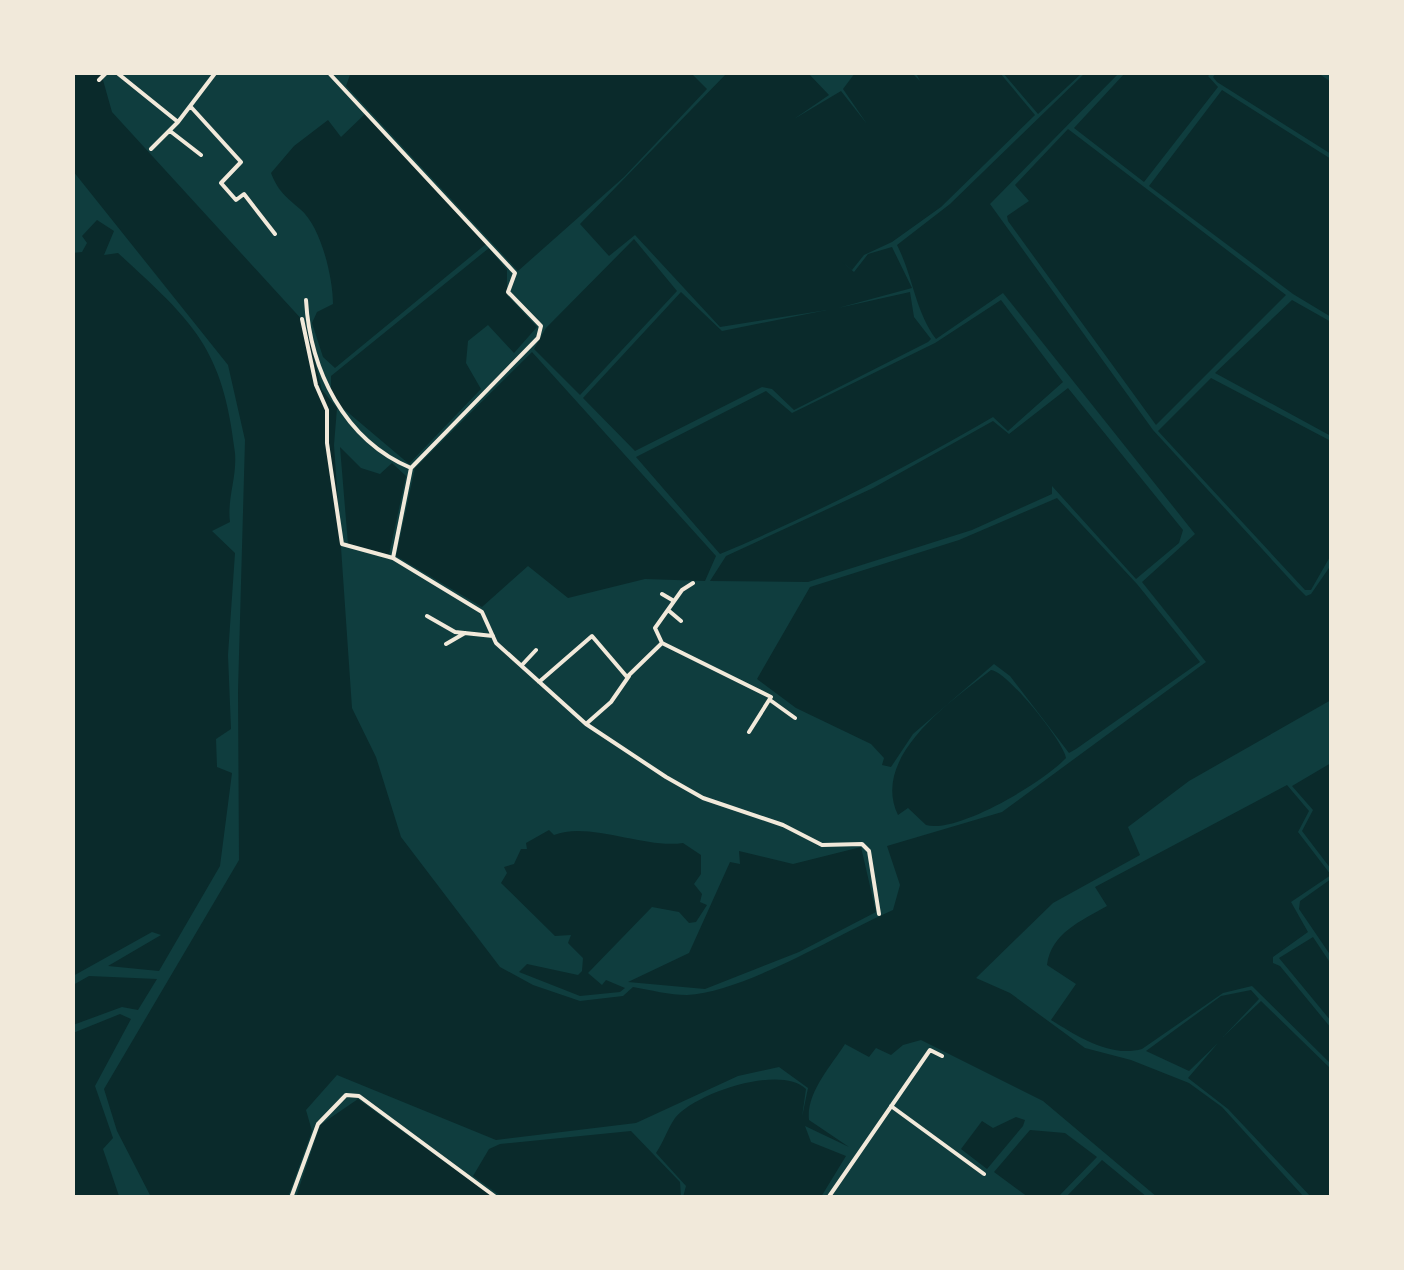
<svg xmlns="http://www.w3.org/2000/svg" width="1404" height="1270" font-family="'Space Grotesk',sans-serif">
<rect width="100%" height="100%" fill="#0f3d3e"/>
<path fill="#0a2a2b" d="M351 72H690L707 89 624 177 518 271 346 86Z
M73 73H101L112 112 305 323 322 390 337 408 334 445 352 708 376 757 401 837 500 967 533 985 580 1001 623 996 633 987C650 990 670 995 687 995 745 992 838 934 893 910L900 885 887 846 1002 812 1206 662 1142 582 1195 534 1003 293 936 339C915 311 913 276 897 245L950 204 1085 73H1119L990 204 1153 430 1296 586 1306 596 1311 594 1331 565V700L1189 781 1128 827 1140 855 1053 903 976 978 1010 993 1085 1048 1131 1060 1189 1083 1222 1107 1304 1197H1157L1043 1101 921 1040 903 1045 891 1055 876 1048 869 1057 845 1044C831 1066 806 1093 809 1120L849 1147 805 1126 811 1142 846 1156 821 1197H683L686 1186 656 1153C663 1143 668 1128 675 1118 695 1093 781 1064 806 1089L802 1117 808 1088 779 1067 738 1076 636 1123 496 1140 337 1075 306 1110 312 1131 288 1197H151L117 1131 104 1089 239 860 238 691 245 440 228 365 73 171Z
M727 73H808L829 95 794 119 841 91 867 124 843 89 855 73H912L920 81 916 73H1000L1035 115 941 207 892 242 864 255 852 270 841 261 854 272 868 254 892 247 912 288 838 308 910 292 914 317 931 339 928 342 794 410 772 389 762 387 635 451 583 398 681 292 722 331 827 310 720 327 635 235 609 256 580 224Z
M1003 73H1082L1038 114Z
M1125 73H1211L1208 76 1218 87 1144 182 1074 128Z
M1216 73H1318L1331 82V154L1217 82 1213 77Z
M1222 90 1331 159V317L1293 294 1149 186Z
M365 114 486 244 335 368 323 357 312 323 317 312 333 304C333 278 321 226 300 209 286 197 278 191 271 173L294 146 328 120 341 137Z
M1068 129 1286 295 1156 425 1008 221 1007 216 1029 201 1015 185Z
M97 220 114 231 104 255 118 253C193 322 223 347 235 453 237 478 227 498 230 522L212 531 235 553 228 655 231 729 216 739 217 767 232 773 220 866 159 971 108 966 161 935 152 932 73 976 72 253 82 252 87 243 82 236Z
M634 239 677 291 580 395 534 349 546 328Z
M489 248 507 270V295L537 327 514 353 488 325 468 341 466 363 481 389 409 464 338 404 331 393V376Z
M1001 300 1063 382 1008 431 993 417C904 469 815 514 720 554L636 457 766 391 792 413 935 343Z
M1292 300 1331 322V436L1215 373Z
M532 352 716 556 705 581 645 579 568 598 528 566 482 607 396 556 415 468Z
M1211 378 1331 441V555L1311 590H1305L1158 431Z
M1068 388 1183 530 1179 543 1136 579 1052 486V494L972 530 808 582 710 581 726 556 873 488 993 421 1009 434Z
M340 447 361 468 380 474 392 463 406 476 389 555 348 544Z
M1057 498 1137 584 1200 662 1076 749 1069 753 1010 676 994 664 913 734 891 767 882 765 884 758 871 744 796 708 757 679 810 587 959 540Z
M991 670C1007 671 1064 742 1066 758 1045 781 958 834 926 825L908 808 898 815C870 757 951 701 991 670Z
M1331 763V869L1302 831 1313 810 1292 786Z
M1287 785 1309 811 1298 832 1331 875 1291 902 1308 932 1273 957V963L1280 966 1331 1028V1064L1252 986 1223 993 1142 1049C1110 1058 1077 1036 1051 1020L1076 984 1047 965C1051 933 1081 921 1107 906L1095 887Z
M549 830 554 835C589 821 645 849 683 843L701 855V874L694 884 702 894 700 902 707 905 696 922 689 923 679 912 652 907 588 973 602 985 606 980 625 988 620 992 580 996 519 972 527 964 578 975 582 971 583 958 568 943 571 935 555 936 501 883 507 873 504 867 514 864 521 849H527L526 843Z
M861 847 876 912 799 952 705 989 628 982 689 953 730 862 740 864 739 851 793 864Z
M1331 879V956L1299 909 1300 901Z
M1313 937 1331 964V1021L1279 958Z
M89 976 157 979 138 1010 122 1007 73 1025V985Z
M1251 990 1259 999 1223 1037 1261 1001 1331 1069V1197H1311L1228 1109 1188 1078 1218 1043 1189 1071 1146 1051 1221 996Z
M120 1014 131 1019 95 1086 113 1138 103 1149 119 1196 137 1197H73V1033Z
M358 1099 493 1197H296L320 1125Z
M1016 1117 1025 1120 1023 1126 987 1169 961 1149 982 1121 993 1128Z
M1030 1130 1065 1133 1097 1157 1058 1197H1028L994 1172Z
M631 1131 680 1182 681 1197H502L473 1176 489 1149 500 1144Z
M1102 1160 1147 1197H1066Z"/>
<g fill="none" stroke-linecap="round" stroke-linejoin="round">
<path stroke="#f1e9da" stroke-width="4" d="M116 72 178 122 216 72
M328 72 515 273 508 292 541 326 538 338 411 468 393 558 482 612 496 643 586 724 666 777 703 798 783 825 822 845 862 844 869 851 879 914
M99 80 107 72
M191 107 241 162 221 183 236 200 244 194 275 234
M170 131 201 155
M151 149 178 122
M306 300C310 370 344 440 411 468
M302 319 316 385 327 410V443L342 544 393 558
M662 594 674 601
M668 610 681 621
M427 616 455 632 493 636
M662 643 655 628 682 590 693 583
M446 644 465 633
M522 665 536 650
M539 682 592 636 627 677 662 643 771 697 749 732
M770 700 795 718
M586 724 611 702 629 676
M891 1106 984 1174
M291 1198 318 1124 346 1095 359 1096 497 1198
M828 1198 930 1050 942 1056"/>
</g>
<rect width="1404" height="1270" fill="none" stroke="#f1e9da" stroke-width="150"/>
</svg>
